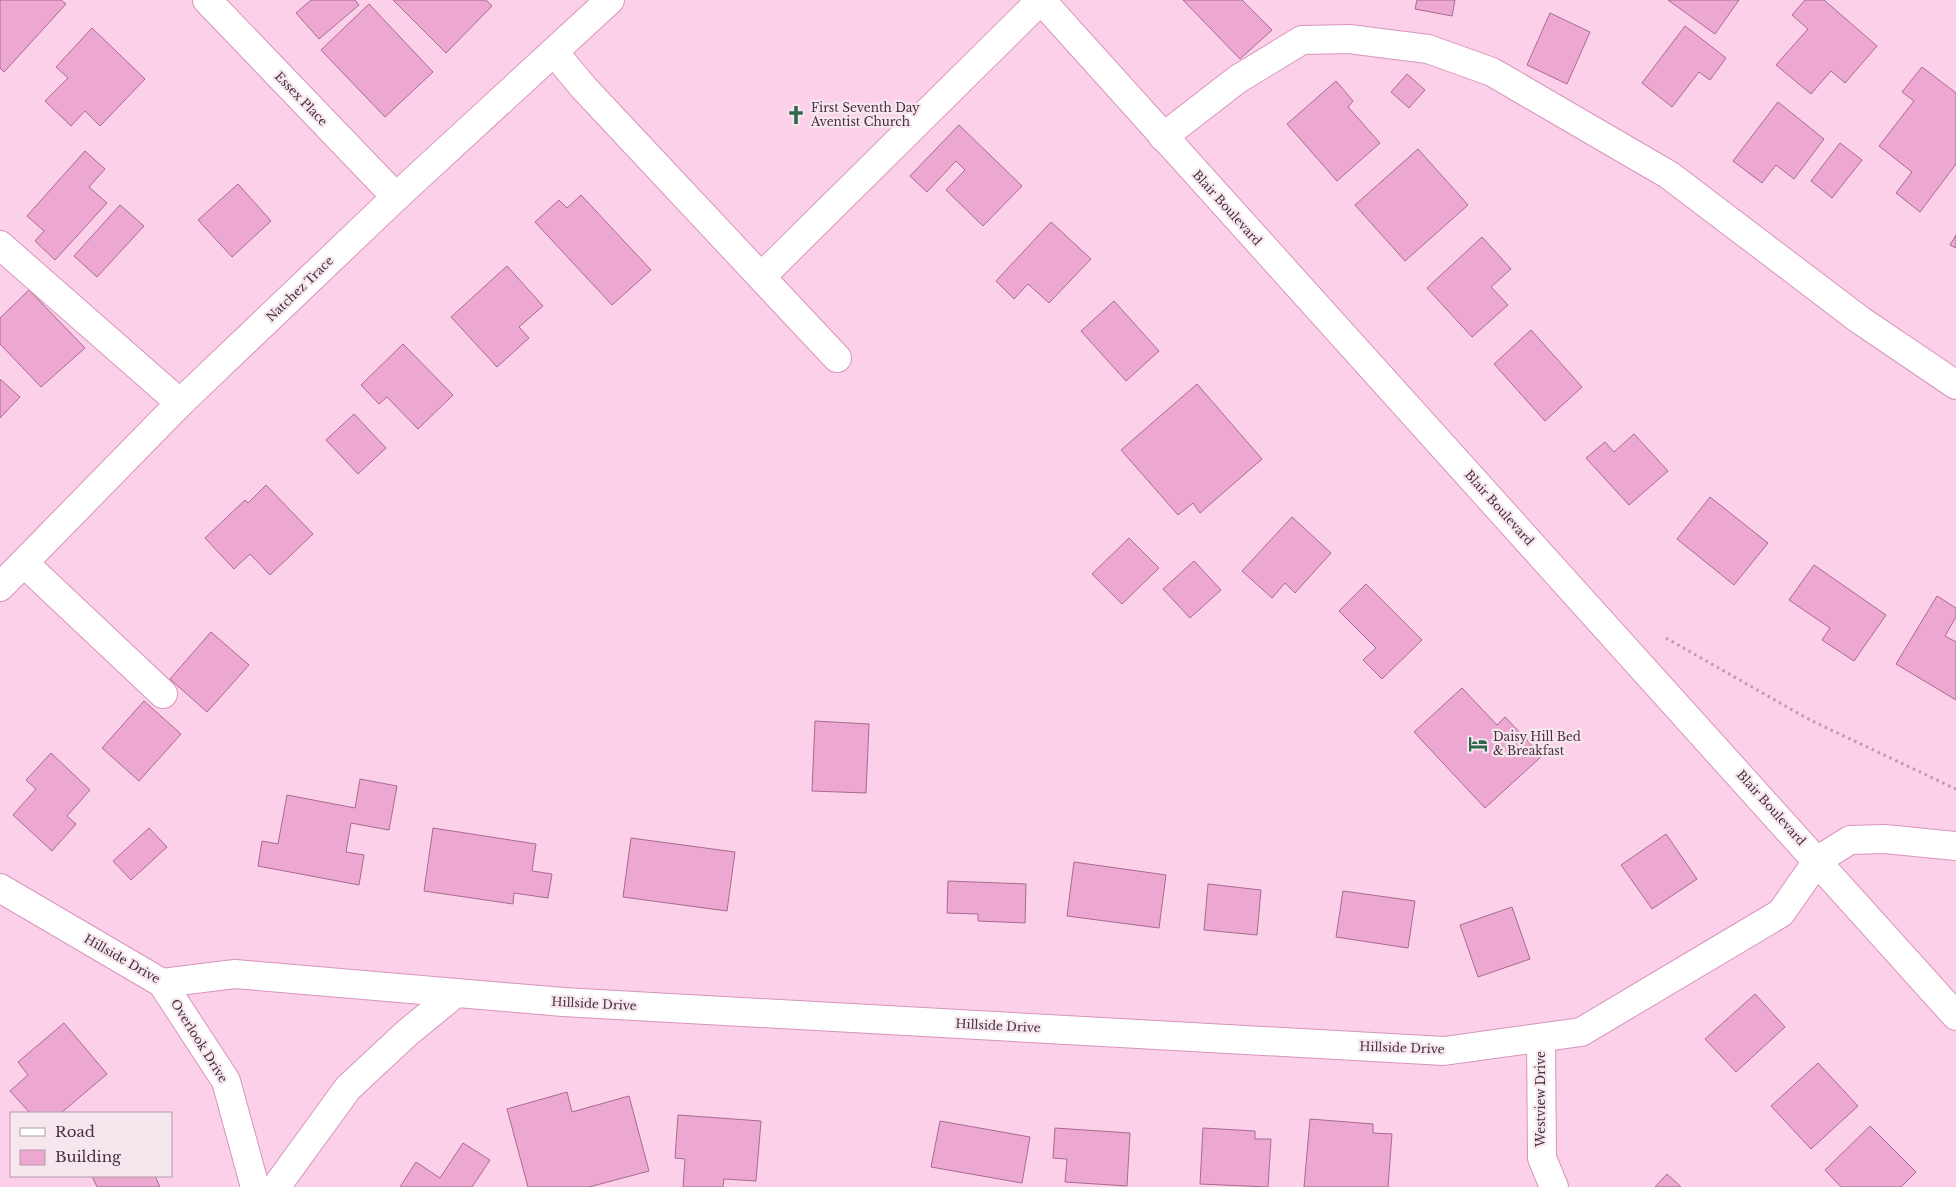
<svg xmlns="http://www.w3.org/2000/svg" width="1956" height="1187" font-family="'Libre Baskerville',serif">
<rect width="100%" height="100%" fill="#fbd0e8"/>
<path fill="#eda8d1" stroke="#a96a90" d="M0 0H61L66 4 4 72 0 68Z
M311 0H355L359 5 319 39 296 13Z
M393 0H486L492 6 446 53Z
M1183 0H1242L1272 30 1240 59Z
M1417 0H1455L1452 16 1415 9Z
M1668 0H1739L1715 34Z
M1805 0H1824L1877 46 1845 83 1831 71 1811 94 1776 65 1808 29 1792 15Z
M369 4 433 72 385 117 321 50Z
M1550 13 1590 32 1567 84 1527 65Z
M1685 26 1726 58 1710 80 1699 72 1672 107 1642 83Z
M92 28 145 79 100 126 85 111 71 126 45 101 68 78 56 67Z
M1922 67 1956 93V164L1920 212 1896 193 1912 172 1879 146 1914 101 1902 92Z
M1407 74 1425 90 1409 108 1391 92Z
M1336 81 1353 101 1348 107 1380 143 1337 181 1287 124Z
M1778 102 1824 139 1794 179 1776 165 1762 183 1733 161Z
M959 125 1022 186 983 226 946 190 965 170 956 161 927 192 910 176Z
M1840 143 1862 160 1832 198 1811 181Z
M1418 149 1468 205 1405 261 1355 205Z
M85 151 105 169 89 187 107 203 55 260 35 241 44 231 27 216Z
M238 184 271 221 232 257 198 220Z
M581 195 651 270 612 305 535 222 559 200 567 208Z
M120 205 144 226 97 277 74 256Z
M1051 222 1091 259 1049 303 1028 284 1014 299 996 281Z
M1956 235V248L1950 245Z
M1482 237 1511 269 1491 287 1508 305 1472 337 1427 288Z
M507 266 543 306 519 327 529 338 497 367 451 317Z
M29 290 85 348 41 387 0 344V318Z
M1114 301 1159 351 1126 381 1081 331Z
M1531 330 1582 387 1545 421 1494 364Z
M403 344 453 395 418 429 387 397 379 404 361 385Z
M0 379 20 397 0 418Z
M1197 384 1262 459 1200 513 1193 503 1178 515 1121 450Z
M354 414 386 448 358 474 326 440Z
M1634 434 1668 471 1629 505 1586 458 1605 442 1614 452Z
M266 485 313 534 270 575 250 554 234 569 205 538 245 500 248 503Z
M1710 497 1768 543 1734 585 1677 539Z
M1292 517 1331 553 1295 593 1285 583 1272 598 1242 571Z
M1129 538 1159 568 1122 604 1092 574Z
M1194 561 1221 590 1190 618 1163 589Z
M1814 565 1886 615 1854 661 1822 640 1830 628 1789 600Z
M1366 584 1422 640 1382 679 1363 660 1376 648 1339 611Z
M1937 596 1956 608V617L1945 636 1956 642V700L1896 664Z
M211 632 249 665 207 712 170 679Z
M1462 688 1497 725 1505 717 1542 756 1485 808 1414 732Z
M144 701 181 734 139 781 102 748Z
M815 721 869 724 866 793 812 791Z
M51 753 90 790 67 816 76 824 52 851 13 815 36 789 26 780Z
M360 779 397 786 389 830 351 823 346 852 364 855 359 885 258 866 262 841 278 844 287 795 355 808Z
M149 828 167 847 131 880 113 861Z
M433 828 536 844 532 871 552 874 548 898 514 893 513 904 424 891Z
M1666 834 1697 879 1652 909 1621 865Z
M631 838 735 852 727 911 623 897Z
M1074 862 1166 875 1159 928 1067 916Z
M948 881 1026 884 1025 923 978 921V914L947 913Z
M1208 884 1261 890 1257 935 1204 930Z
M1343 891 1415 901 1408 948 1336 937Z
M1512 907 1530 959 1478 977 1460 925Z
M1755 994 1785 1027 1736 1072 1705 1039Z
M64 1023 107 1074 61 1113H30L10 1091 28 1075 18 1062Z
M1818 1063 1858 1106 1811 1149 1771 1106Z
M567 1092 572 1112 629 1096 649 1171 589 1187H528L507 1109Z
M678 1115 761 1121 756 1181 724 1179 723 1187H683L685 1159 675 1158Z
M1310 1119 1373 1124V1133L1392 1134 1388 1187H1304Z
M940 1121 1030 1137 1022 1183 931 1167Z
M1870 1126 1916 1172 1901 1187H1841L1825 1170Z
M1055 1128 1130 1133 1127 1186 1065 1182 1067 1159 1053 1158Z
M1203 1128 1255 1131V1139H1271L1268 1187 1200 1184Z
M463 1143 490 1160 472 1187H400L416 1162 440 1178Z
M1667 1174 1681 1187H1655Z
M92 1176H155L160 1187H97Z"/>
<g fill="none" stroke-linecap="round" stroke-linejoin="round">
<g stroke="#d795bc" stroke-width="30">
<path id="minor" d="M207 0 396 197
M1041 0 1956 1016
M554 52 584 88 837 358
M1163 137 1238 79 1302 40 1349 39 1428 49 1492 72 1669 175 1860 320 1956 385
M0 245 180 403
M761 277 1041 0
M24 563 163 694
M0 888 162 983 235 974 563 1002 1444 1051 1581 1032 1781 913 1818 860 1850 840 1885 839 1956 846
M162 983 226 1081 255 1187
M1541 1038 1542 1158 1554 1187
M276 1187 348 1088 407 1033 456 993"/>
</g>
<g stroke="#d795bc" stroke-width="30">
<path id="major" d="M0 587 180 403 396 197 610 0"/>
</g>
<path stroke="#bf99af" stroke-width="3" stroke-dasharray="2.5 4" stroke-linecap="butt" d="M1666 638 1810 720 1956 789"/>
<use href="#minor" stroke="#fff" stroke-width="28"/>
<use href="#major" stroke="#fff" stroke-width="28"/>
</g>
<defs>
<g id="church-bare" transform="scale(1.5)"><path d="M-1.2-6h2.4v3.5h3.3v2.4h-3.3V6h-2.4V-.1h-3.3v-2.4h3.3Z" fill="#30684f" stroke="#f6e7ef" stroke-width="2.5" paint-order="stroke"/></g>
<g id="hotel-bare" transform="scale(1.5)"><path d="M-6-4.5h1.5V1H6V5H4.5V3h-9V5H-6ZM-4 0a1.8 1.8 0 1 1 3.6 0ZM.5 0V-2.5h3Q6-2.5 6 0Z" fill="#30684f" stroke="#f6e7ef" stroke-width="2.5" paint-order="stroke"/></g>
</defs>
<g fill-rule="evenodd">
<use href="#church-bare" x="796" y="115"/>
<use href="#hotel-bare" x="1478" y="744"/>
</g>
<g text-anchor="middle" stroke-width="4.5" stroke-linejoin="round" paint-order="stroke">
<g font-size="12" fill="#492e3f" stroke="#f6e7ef">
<text transform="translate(301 99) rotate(46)" y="4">Essex Place</text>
<text transform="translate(1227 208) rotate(48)" y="4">Blair Boulevard</text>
<text transform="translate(300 289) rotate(-44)" y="4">Natchez Trace</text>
<text transform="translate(1499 508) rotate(48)" y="4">Blair Boulevard</text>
<text transform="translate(1771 808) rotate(48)" y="4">Blair Boulevard</text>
<text transform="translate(122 959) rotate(30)" y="4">Hillside Drive</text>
<text transform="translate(594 1004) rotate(3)" y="4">Hillside Drive</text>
<text transform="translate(998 1026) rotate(3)" y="4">Hillside Drive</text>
<text transform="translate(199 1041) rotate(58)" y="4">Overlook Drive</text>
<text transform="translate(1402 1048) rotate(2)" y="4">Hillside Drive</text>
<text transform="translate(1541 1099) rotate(-90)" y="4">Westview Drive</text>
</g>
<g font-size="12" fill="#492e3f" stroke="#f6e7ef" text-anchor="start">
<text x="811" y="112">First Seventh Day<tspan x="811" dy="14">Aventist Church</tspan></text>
<text x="1493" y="741">Daisy Hill Bed<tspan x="1493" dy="14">&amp; Breakfast</tspan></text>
</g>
</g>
<rect x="10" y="1112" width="162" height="65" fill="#f6e7ef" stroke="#b19da9"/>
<rect x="20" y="1128" width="25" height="8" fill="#ffffff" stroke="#b19da9"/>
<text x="55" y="1137" font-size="15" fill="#492e3f">Road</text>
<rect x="20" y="1150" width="25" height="15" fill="#eda8d1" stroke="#b19da9"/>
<text x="55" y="1162" font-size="15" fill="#492e3f">Building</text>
</svg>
